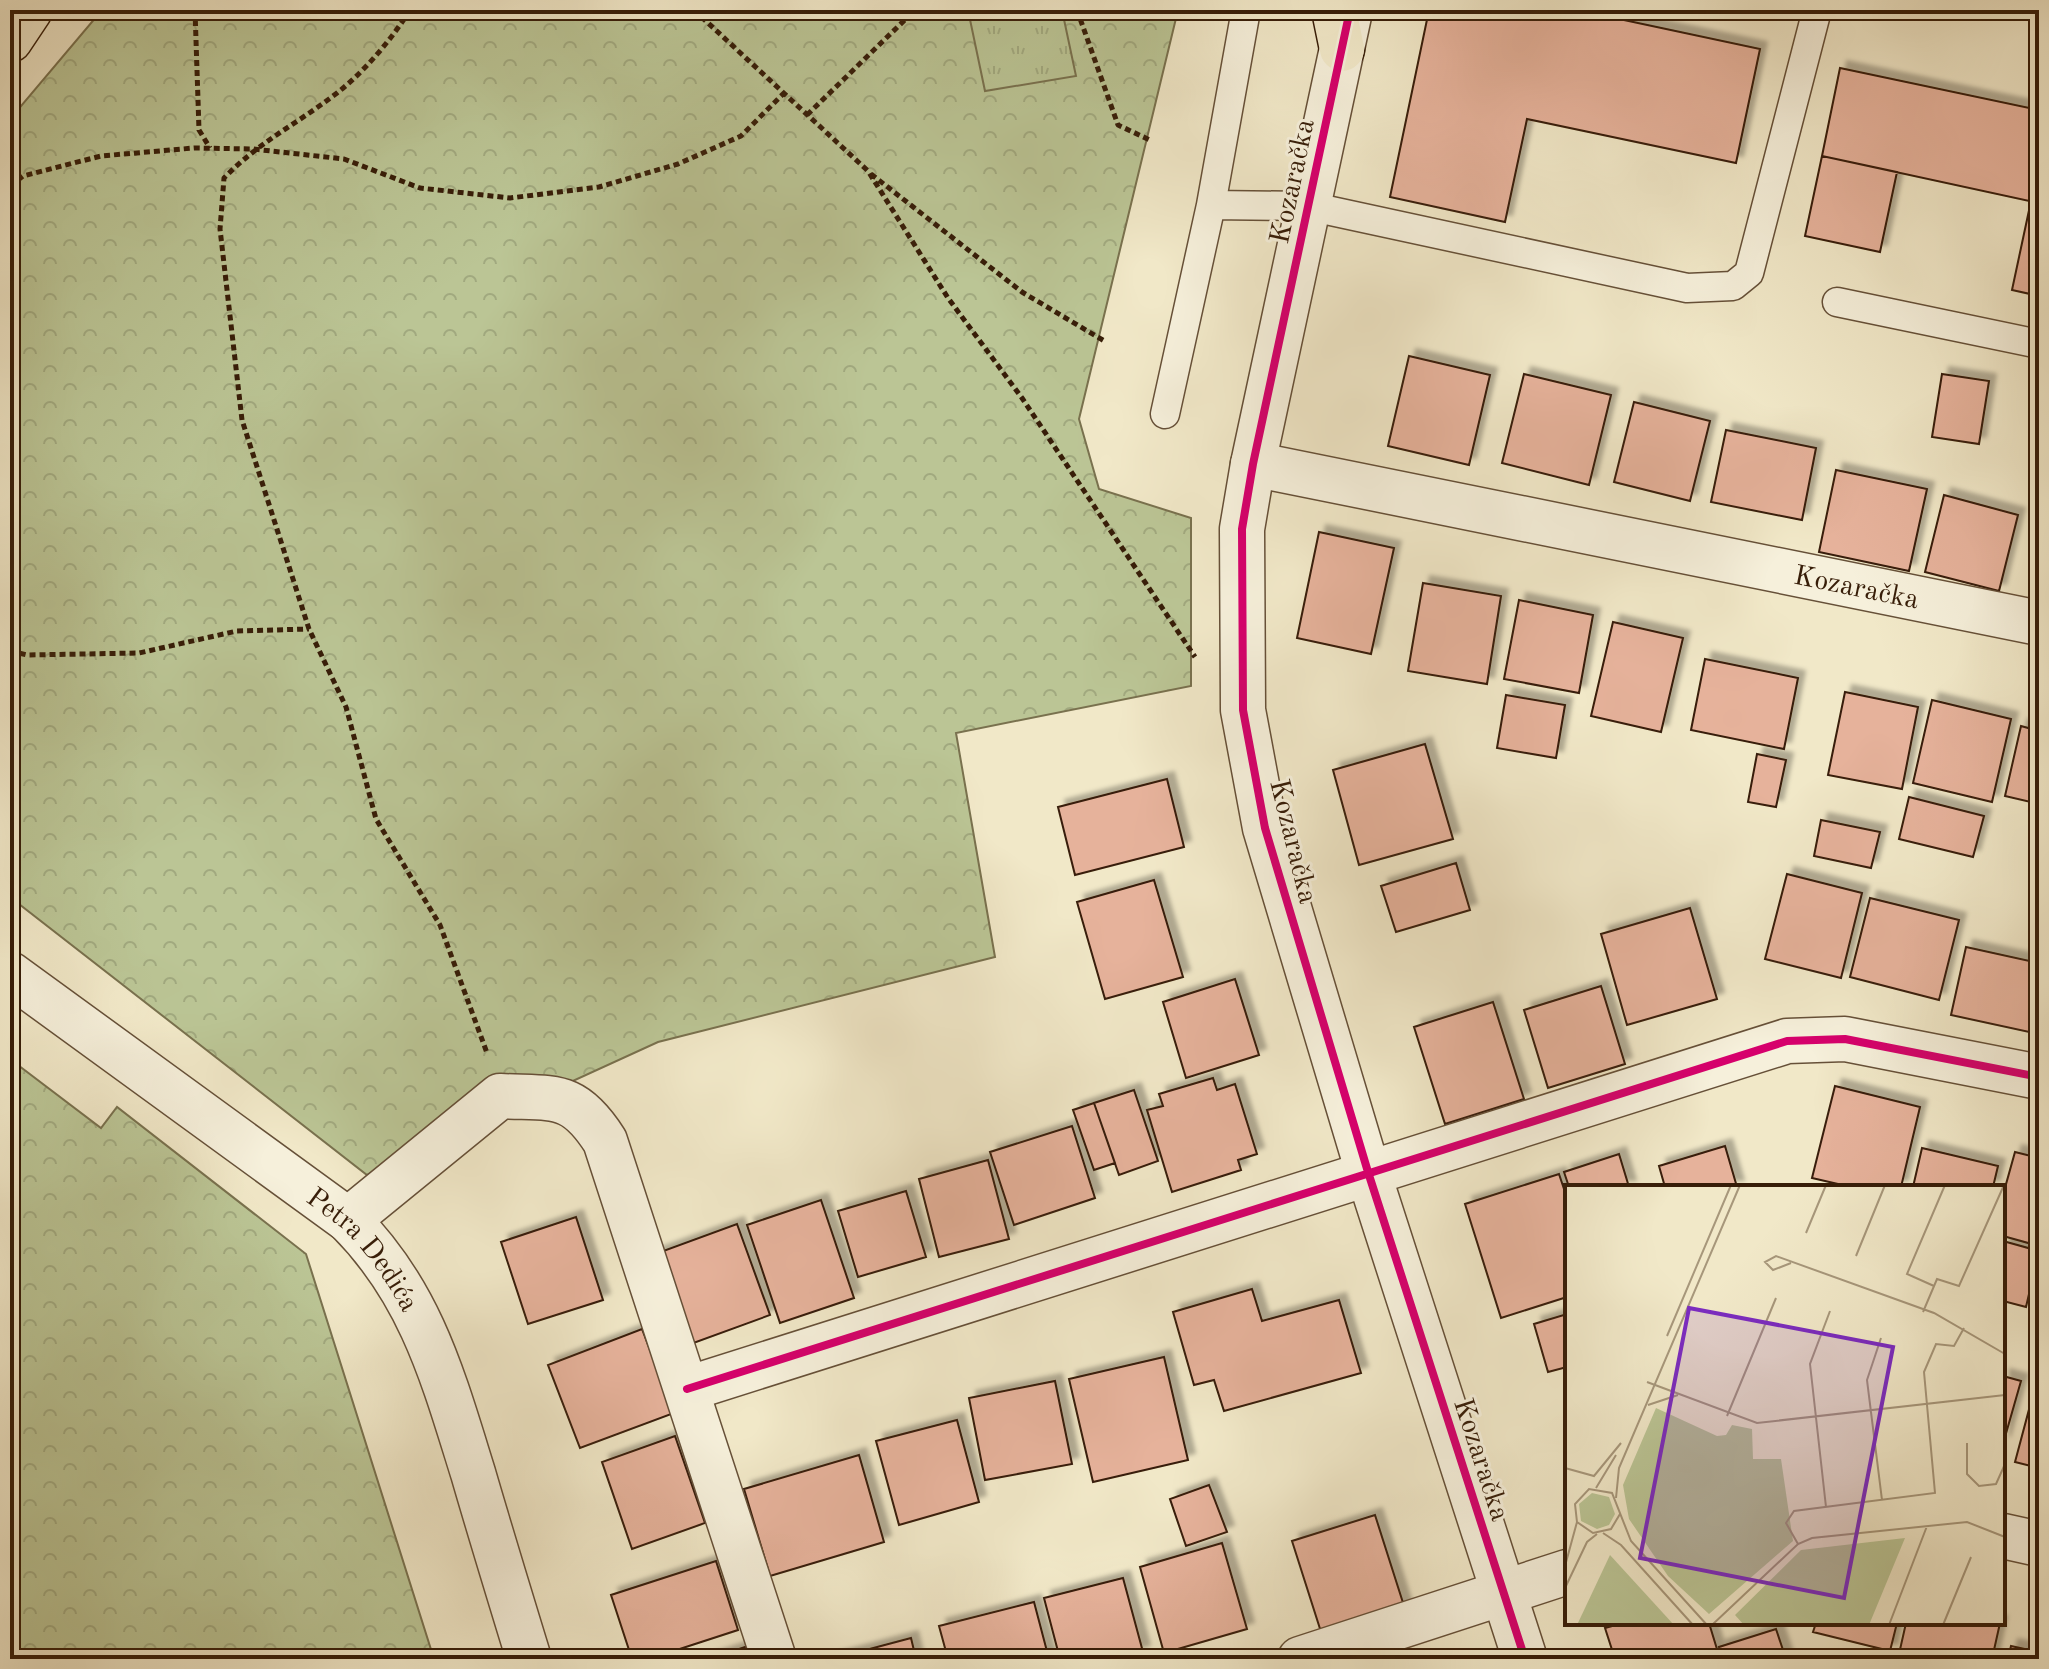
<svg xmlns="http://www.w3.org/2000/svg" width="2049" height="1669" font-family="'Old Standard TT',serif">
<defs>
<pattern id="forest-crowns" width="20" height="18" patternUnits="userSpaceOnUse" patternTransform="scale(2)"><rect width="20" height="18" fill="#bbc595"/><path d="M2 6a3 3 0 1 1 6 0M12 15a3 3 0 1 1 6 0" fill="none" stroke="#a1a97f"/></pattern>
<pattern id="park-tufts" width="24" height="20" patternUnits="userSpaceOnUse" patternTransform="scale(2)"><rect width="24" height="20" fill="#bbc595"/><path d="M3 7l-1-3M5 7V3M7 7l1-3M15 17l-1-3M17 17v-4M19 17l1-3" fill="none" stroke="#a1a97f"/></pattern>
<filter id="shadow"><feDropShadow dx="7" dy="-7" stdDeviation="2" flood-color="#0004"/></filter>
</defs>
<rect width="100%" height="100%" fill="#f1e8c8"/>
<filter id="stains"><feTurbulence type="fractalNoise" baseFrequency=".0025" numOctaves="4"/><feColorMatrix values="0 0 0 0 .2 0 0 0 0 .09 0 0 0 0 .02 0 0 0 .5 -.17"/></filter>
<radialGradient id="worn" r=".72"><stop offset=".6" stop-color="#630" stop-opacity="0"/><stop offset="1" stop-color="#630" stop-opacity=".3"/></radialGradient>
<path fill="url(#forest-crowns)" stroke="#79714e" stroke-width="2" d="M102 10H1178L1079 419 1099 489 1191 518V686L956 733 995 957 658 1042 367 1175 10 897V119Z
M10 1059 101 1128 117 1107 306 1254 434 1659H10Z"/>
<path fill="url(#park-tufts)" stroke="#79714e" stroke-width="2" d="M968 10H1062L1076 76 985 91Z"/>
<path fill="#e6b29b" stroke="#371d08" stroke-width="2" filter="url(#shadow)" d="M1429 10H1577L1760 49 1736 163 1527 119 1505 222 1390 197Z
M1840 68 2039 110V203L1822 156Z
M1822 156 1897 172 1880 252 1805 236Z
M2031 201 2039 203V296L2012 290Z
M1409 356 1490 375 1469 465 1388 446Z
M1524 374 1611 395 1589 485 1502 463Z
M1942 374 1989 381 1979 444 1932 437Z
M1634 402 1710 421 1690 501 1614 482Z
M1726 430 1816 448 1802 520 1711 502Z
M1836 470 1927 489 1909 571 1819 552Z
M1944 495 2018 515 1999 591 1925 572Z
M1319 532 1394 548 1371 654 1297 638Z
M1423 583 1501 596 1487 684 1408 671Z
M1519 600 1593 615 1579 693 1504 679Z
M1613 622 1683 638 1661 732 1591 716Z
M1705 659 1798 678 1784 749 1691 730Z
M1845 692 1918 707 1902 789 1828 775Z
M1506 695 1565 705 1556 758 1497 748Z
M1932 700 2011 719 1992 802 1913 783Z
M2021 726 2039 731V804L2005 796Z
M1425 744 1453 839 1359 865 1333 770Z
M1757 754 1786 760 1776 807 1748 802Z
M1167 779 1184 847 1075 875 1058 807Z
M1909 797 1984 816 1973 857 1899 839Z
M1821 820 1880 832 1871 868 1814 856Z
M1456 863 1470 910 1396 932 1381 886Z
M1787 874 1862 893 1841 978 1765 959Z
M1154 880 1183 977 1105 999 1077 902Z
M1870 898 1959 920 1939 1000 1850 977Z
M1690 908 1717 999 1627 1025 1601 934Z
M1966 947 2039 963V1034L1951 1015Z
M1235 979 1259 1055 1186 1078 1163 1002Z
M1601 986 1625 1064 1548 1088 1524 1010Z
M1493 1002 1524 1099 1445 1124 1414 1027Z
M1213 1078 1217 1090 1235 1084 1257 1154 1238 1160 1241 1170 1172 1192 1147 1110 1163 1106 1159 1094Z
M1835 1086 1920 1107 1901 1187H1851L1812 1178Z
M1134 1090 1158 1161 1119 1175 1094 1103Z
M1094 1103 1115 1163 1094 1170 1073 1110Z
M1072 1126 1095 1198 1014 1225 990 1152Z
M1725 1146 1737 1187H1665L1659 1166Z
M1922 1148 1998 1166 1993 1187H1913Z
M2015 1152 2039 1158V1246L2003 1236V1195Z
M1619 1154 1629 1187H1569L1564 1172Z
M988 1160 1009 1239 939 1257 919 1179Z
M1559 1174 1567 1198V1297L1501 1318 1465 1204Z
M906 1191 926 1257 858 1277 838 1211Z
M821 1200 854 1298 780 1323 747 1225Z
M576 1217 603 1300 528 1324 501 1242Z
M737 1224 770 1315 688 1345 655 1254Z
M2003 1241 2039 1251 2026 1307 2003 1301Z
M1252 1289 1262 1321 1339 1300 1361 1373 1224 1411 1214 1380 1194 1385 1173 1312Z
M1567 1314V1367L1548 1372 1534 1324Z
M642 1329 674 1413 580 1448 548 1365Z
M1164 1357 1188 1460 1093 1482 1069 1379Z
M2039 1372V1468L2015 1462Z
M2003 1376 2021 1381 2003 1444Z
M1055 1381 1072 1464 985 1480 969 1398Z
M957 1420 979 1502 899 1525 876 1441Z
M675 1436 705 1523 632 1549 602 1462Z
M859 1455 884 1542 770 1576 744 1489Z
M1209 1485 1227 1532 1186 1546 1170 1499Z
M1375 1515 1405 1609 1322 1635 1292 1541Z
M1222 1543 1247 1629 1164 1653 1140 1567Z
M716 1561 738 1630 649 1659H632L611 1595Z
M1123 1578 1143 1652 1115 1659H1060L1044 1598Z
M1034 1602 1049 1659H948L939 1626Z
M1623 1623H1709L1720 1659H1615L1605 1628Z
M1816 1623H1897L1890 1651 1813 1632Z
M1906 1623H2000L1992 1659H1919L1899 1654Z
M1776 1629 1786 1659H1723L1719 1647Z
M911 1638 916 1659H832Z
M754 1644 759 1659H709Z
M2011 1646 2039 1652V1659H2008Z"/>
<g fill="none" stroke-linecap="round" stroke-linejoin="round">
<g stroke="#665038" stroke-width="31">
<path id="lane" d="M1211 205 1246 10
M1837 302 2039 344
M1165 414 1211 205 1308 206 1687 288 1733 286 1749 273 1817 10"/>
</g>
<g stroke="#665038" stroke-width="47">
<g id="street">
<path d="M1350 11 1253 464 1242 529 1243 710 1265 828 1368 1172 1525 1659"/>
<path id="s1" d="M1253 464 2039 623"/>
<path id="s2" d="M10 974 348 1220C421 1293 443 1377 473 1473 491 1535 510 1597 529 1659"/>
<path d="M348 1220 500 1096C555 1099 573 1091 605 1141L774 1659"/>
<path d="M687 1389 1787 1041 1845 1039 2039 1077"/>
<path d="M2003 1536 2039 1544"/>
<path d="M1300 1659 1567 1572"/>
</g>
</g>
<g stroke="#371d08" stroke-width="47">
<path id="primary" d="M1334 10 1342 49
M10 40 30 10"/>
</g>
<path stroke="#371d08" stroke-width="5" stroke-dasharray="6 4" stroke-linecap="butt" d="M195 10 199 130 210 148
M410 10C391 40 365 71 337 93 297 124 260 141 224 178L220 229 242 420 309 629 346 707 376 819 440 925 487 1053
M694 10 868 171 948 298 1022 398 1195 657
M1077 10 1118 125 1152 141
M807 115 915 10
M871 174 1022 292 1106 342
M10 186 23 176 101 156 194 148 253 149 344 159 420 188 510 198 599 187 678 164 741 136 784 93
M10 651 27 655 139 653 237 631 309 629"/>
<use href="#lane" stroke="#f6f0db" stroke-width="28"/>
<use href="#street" stroke="#f6f0db" stroke-width="44"/>
<use href="#primary" stroke="#f1e8c8" stroke-width="44"/>
<g stroke="#f6f0db" stroke-width="13">
<path id="cycleway" d="M1350 10 1253 464 1242 529 1243 710 1265 828 1368 1172 1525 1659
M687 1389 1787 1041 1845 1039 2039 1077"/>
</g>
<use href="#cycleway" stroke="#d6006c" stroke-width="8"/>
</g>
<g text-anchor="middle" stroke-width="6" stroke-linejoin="round" paint-order="stroke">
<g font-size="28" fill="#371d08" stroke="#f6f0db">
<text transform="translate(1291 181) rotate(-78)" y="10">Kozaračka</text>
<text dy="10" stroke="none"><textPath href="#s1" startOffset="616">Kozaračka</textPath></text>
<text transform="translate(1295 841) rotate(76)" y="10">Kozaračka</text>
<text dy="10" stroke="none"><textPath href="#s2" startOffset="450">Petra Dedića</textPath></text>
<text transform="translate(1483 1459) rotate(72)" y="10">Kozaračka</text>
</g>
</g>
<g transform="translate(1565 1185)">
<rect width="440" height="440" fill="#f1e8c8"/>
<path d="M27 308 44 312 50 329 44 340 32 344 16 336 14 319Z" fill="#bbc595"/>
<path d="M91 223 152 251 161 250 167 240 187 244 188 274H216L228 356 144 429 103 391 64 334 58 300ZM340 353 304 440H179L170 430 236 365Z" fill="#bbc595"/>
<path d="M45 370 109 440H12Z" fill="#bbc595"/>
<path fill="none" stroke="#a7977b" stroke-width="2" d="M241 48 261 0M291 71 320 0M226 78 208 85 200 77 211 71 369 128 440 169M369 101 342 89 380 0M358 127 372 94 394 101 439 0M102 151 166 0M316 153 302 195 317 315M82 197 192 238 440 210M83 220 113 210M162 231 211 113M402 258V289L414 301 431 299 440 279M0 283 29 291 56 258M31 303 51 270M51 313 54 283 175 0M261 322 245 179 265 126M55 329 46 344 28 348 12 337 10 319 24 304 47 308 66 356 142 440M38 348 56 360 128 440M233 359 221 338 229 326 370 308 359 187 371 159 389 161 399 143M0 381 12 337M0 403 22 357 32 349M147 440 233 359 247 353 402 337 440 352M324 440 362 341M378 440 406 372"/>
<path fill="#7b2cbf" fill-opacity="0.15" stroke="#7b2cbf" stroke-width="4" d="M124 123 328 162 279 413 75 373Z"/>
<rect width="440" height="440" fill="none" stroke="#371d08" stroke-width="4"/>
</g>
<rect width="2049" height="1669" fill="none" stroke="#f1e8c8" stroke-width="40"/>
<rect x="12" y="12" width="2025" height="1645" fill="none" stroke="#371d08" stroke-width="4"/>
<rect x="20" y="20" width="2009" height="1629" fill="none" stroke="#371d08" stroke-width="2"/>
<rect width="100%" height="100%" filter="url(#stains)"/>
<rect width="100%" height="100%" fill="url(#worn)"/>
</svg>
